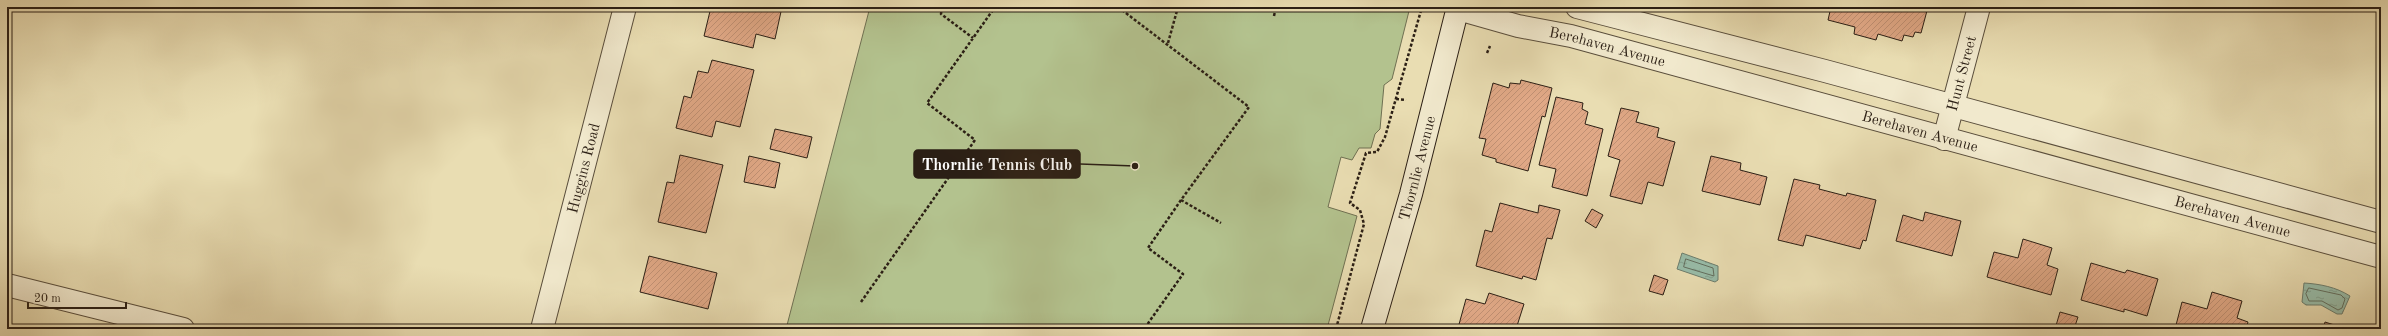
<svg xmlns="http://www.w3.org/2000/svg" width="2388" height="336" font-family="'Old Standard TT',serif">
<defs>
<pattern id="water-ripples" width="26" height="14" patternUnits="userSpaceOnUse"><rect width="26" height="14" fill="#98bca8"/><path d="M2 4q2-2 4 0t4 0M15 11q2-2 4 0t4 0" fill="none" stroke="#83a190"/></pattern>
<pattern id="building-hatch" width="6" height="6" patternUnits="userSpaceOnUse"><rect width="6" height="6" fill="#e0a886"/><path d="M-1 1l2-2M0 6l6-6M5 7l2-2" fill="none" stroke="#c09073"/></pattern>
</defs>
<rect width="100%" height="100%" fill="#e9ddb2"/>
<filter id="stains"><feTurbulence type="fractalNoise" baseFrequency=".005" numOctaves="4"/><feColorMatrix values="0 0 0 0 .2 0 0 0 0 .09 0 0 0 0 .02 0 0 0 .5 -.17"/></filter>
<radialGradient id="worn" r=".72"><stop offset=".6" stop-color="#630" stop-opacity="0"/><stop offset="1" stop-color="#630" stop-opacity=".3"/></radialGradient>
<path fill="#b3c28e" stroke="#6f7052" d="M870 7H1410L1392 79 1384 85 1380 129 1375 134 1371 148H1359L1352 160 1341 157 1328 207 1357 216 1327 329H786Z"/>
<path fill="url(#water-ripples)" stroke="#6c7d6d" d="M1682 253 1718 266V280L1715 282 1677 269Z
M2304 283C2320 284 2336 287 2350 296L2342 314H2337L2321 305H2306L2302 302Z"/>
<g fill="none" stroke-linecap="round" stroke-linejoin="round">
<path stroke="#626e5e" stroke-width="1" d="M1686 259 1713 268 1714 276 1684 267Z
M2309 288 2341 295 2345 299 2342 308 2338 310 2322 301H2309L2306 294Z"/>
</g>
<path fill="url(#building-hatch)" stroke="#2b1f15" d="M711 7H782L775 39 756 34 753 48 704 36Z
M1831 7H1928L1921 33 1915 32 1913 37 1904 35 1902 41 1878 34 1876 40 1854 34 1855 27 1828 20Z
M712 60 754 70 740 127 716 121 712 137 676 128 684 96 691 98 698 71 708 73Z
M1521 80 1552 88 1545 117 1542 116 1528 171 1496 162V159L1482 155 1486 139 1479 138 1493 83 1509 88 1510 83 1520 84Z
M1556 97 1583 103 1582 109 1588 112 1585 124 1603 129 1587 196 1552 187 1556 169 1539 165Z
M1621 108 1639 112 1636 122 1659 128 1657 137 1675 142 1663 186 1648 182 1642 204 1610 196 1620 160 1608 156Z
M775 129 812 137 807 158 770 149Z
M680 155 723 165 706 233 658 222 667 182 674 183Z
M749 156 780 163 775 188 744 182Z
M1711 156 1741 163 1740 170 1767 177 1760 205 1702 191Z
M1794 179 1820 185 1819 189 1846 196 1847 193 1876 200 1866 241 1863 240 1860 249 1806 235 1803 246 1778 240Z
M1500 203 1538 213 1539 205 1560 210 1552 239 1547 238 1536 280 1523 276 1522 279 1476 266 1485 230 1492 232Z
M1592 209 1603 215 1596 228 1585 221Z
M1925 212 1961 221 1952 256 1896 241 1903 215 1923 221Z
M2023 239 2052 248 2047 265 2058 269 2051 295 1987 277 1994 252 2018 258Z
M649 256 717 273 708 309 640 292Z
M2091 263 2125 273 2127 270 2158 279 2147 316 2124 309V312L2081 300Z
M1654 275 1668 280 1663 295 1649 291Z
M2212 292 2242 301 2237 318 2248 322 2246 329H2175L2182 302 2207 309Z
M1489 293 1524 304 1516 329 1458 328 1466 299 1485 304Z
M2060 312 2078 317 2074 329H2055Z
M2325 322 2347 329H2323Z"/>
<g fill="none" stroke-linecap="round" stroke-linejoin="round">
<g stroke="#5a4e3c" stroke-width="24">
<g id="minor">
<path id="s1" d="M1944 139 1979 7"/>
<path d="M7 285 183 329"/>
<path id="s2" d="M542 329 625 7"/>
</g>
</g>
<g stroke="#5a4e3c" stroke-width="24">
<g id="tertiary">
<path d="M1577 7 1825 71 2381 222"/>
<path id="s3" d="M1458 9 1518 26 1571 36 2381 257"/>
</g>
</g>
<g stroke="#2b1f15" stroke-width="24">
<g id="secondary">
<path id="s4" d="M1372 329 1411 194 1458 7"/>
</g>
</g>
<path stroke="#2b1f15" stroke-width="2.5" stroke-dasharray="3 2" stroke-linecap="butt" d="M942 7 941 14 973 38
M1118 7 1249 107 1181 200 1148 248 1183 274 1144 329
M1274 16 1276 7
M1168 43 1178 7
M1487 53 1490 46
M1396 99 1406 100
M1181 200 1221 223
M861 302 975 140 927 103 995 7
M1336 329 1364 224 1360 210 1350 203 1366 153 1377 152 1385 137 1422 7"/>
<use href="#minor" stroke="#f1e9cd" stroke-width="22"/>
<use href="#tertiary" stroke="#f1e9cd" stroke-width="22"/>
<use href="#secondary" stroke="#f1e9cd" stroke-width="22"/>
</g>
<g text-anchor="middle" stroke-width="3.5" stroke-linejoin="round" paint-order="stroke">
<g font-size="15" fill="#2b1f15" stroke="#f1e9cd">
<text dy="5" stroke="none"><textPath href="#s3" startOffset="154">Berehaven Avenue</textPath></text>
<text dy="5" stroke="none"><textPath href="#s1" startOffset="68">Hunt Street</textPath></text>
<text dy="5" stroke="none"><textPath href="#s3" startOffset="478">Berehaven Avenue</textPath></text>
<text dy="5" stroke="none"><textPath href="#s2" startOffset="166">Huggins Road</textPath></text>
<text dy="5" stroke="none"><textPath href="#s4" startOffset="167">Thornlie Avenue</textPath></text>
<text dy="5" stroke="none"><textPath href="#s3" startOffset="802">Berehaven Avenue</textPath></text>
</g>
</g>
<path fill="none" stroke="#2b1f15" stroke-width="1.5" d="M1135 166L1080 164"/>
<circle fill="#2b1f15" stroke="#f1e9cd" stroke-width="1.5" cx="1135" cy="166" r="4"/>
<rect fill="#2b1f15" stroke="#2b1f15" stroke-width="1.5" x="914" y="150" width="166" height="28" rx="4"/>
<g font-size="16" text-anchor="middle" font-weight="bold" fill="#fff">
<text x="997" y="170">Thornlie Tennis Club</text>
</g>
<rect width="2388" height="336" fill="none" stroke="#e9ddb2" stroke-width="24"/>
<rect x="8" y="8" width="2372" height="320" fill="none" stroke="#2b1f15" stroke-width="2"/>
<rect x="12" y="12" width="2364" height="312" fill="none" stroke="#2b1f15"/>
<path d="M28 302v6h98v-6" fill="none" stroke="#2b1f15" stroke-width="2"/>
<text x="34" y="302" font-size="12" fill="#2b1f15" stroke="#f1e9cd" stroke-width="3" paint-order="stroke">20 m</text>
<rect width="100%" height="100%" filter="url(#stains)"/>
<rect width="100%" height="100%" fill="url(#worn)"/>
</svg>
